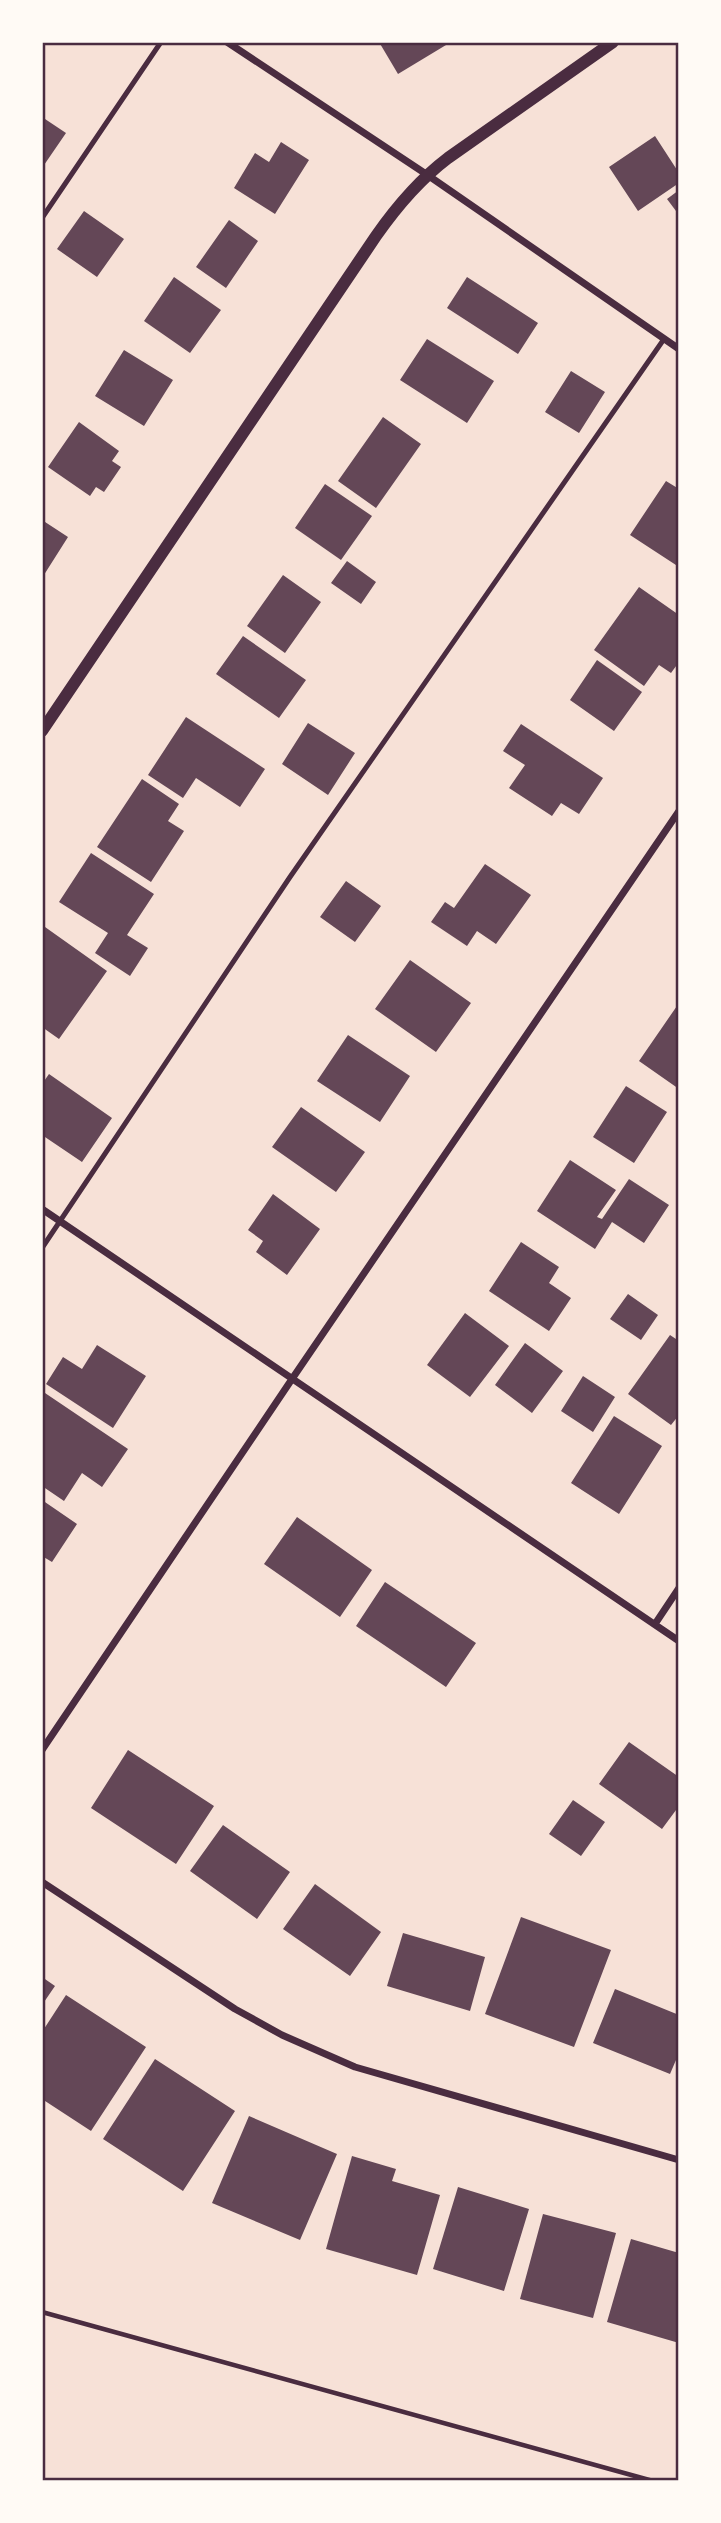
<svg xmlns="http://www.w3.org/2000/svg" width="721" height="2523" font-family="'PT Sans Narrow',sans-serif">
<rect width="100%" height="100%" fill="#f7e1d7"/>
<path fill="#644757" d="M379 42H451L398 74Z
M42 117 66 133 42 168Z
M655 136 679 173V183L638 211 609 167Z
M281 142 309 160 275 214 234 188 255 153 269 162Z
M679 190V215L667 199Z
M84 211 124 239 97 277 57 249Z
M229 220 258 241 226 288 196 267Z
M174 277 221 310 190 353 144 321Z
M467 277 538 323 518 354 447 308Z
M427 339 494 381 467 423 400 380Z
M124 350 173 380 144 426 95 396Z
M571 371 605 392 579 433 545 412Z
M383 417 421 444 376 508 338 481Z
M79 422 119 451 112 461 121 467 104 492 96 487 90 496 48 467Z
M666 481 679 489V567L630 535Z
M325 484 372 516 341 560 295 528Z
M42 520 68 537 42 578Z
M347 561 376 582 361 604 331 583Z
M283 575 321 602 285 653 247 626Z
M639 587 679 615V662L671 673 659 665 644 686 594 650Z
M243 636 306 680 279 718 216 674Z
M597 660 642 692 614 731 570 700Z
M186 717 265 769 240 807 196 778 183 798 148 775Z
M308 723 355 753 328 795 282 764Z
M521 724 603 778 579 814 561 803 552 816 509 788 525 765 503 751Z
M142 779 179 804 168 821 184 831 151 882 97 847Z
M91 853 154 894 127 935 148 948 130 976 95 953 108 933 59 902Z
M485 864 531 895 496 944 477 931 467 946 431 922 445 902 454 908Z
M346 881 381 906 355 942 320 917Z
M45 927 107 971 59 1039 42 1027V931Z
M410 960 471 1003 436 1052 375 1009Z
M679 1003V1089L639 1061Z
M348 1035 410 1076 380 1122 317 1081Z
M49 1074 112 1118 82 1162 42 1135V1084Z
M626 1086 667 1112 634 1163 593 1137Z
M301 1107 365 1152 336 1192 272 1147Z
M570 1160 616 1190 597 1217 602 1219 629 1179 669 1205 644 1243 612 1222 595 1249 537 1211Z
M273 1194 320 1229 287 1275 256 1252 263 1241 248 1230Z
M521 1242 559 1267 549 1283 571 1298 549 1331 489 1291Z
M628 1294 658 1315 641 1340 610 1319Z
M465 1313 509 1346 470 1397 427 1365Z
M670 1335 679 1341V1415L671 1425 628 1394Z
M525 1343 563 1371 532 1413 495 1385Z
M97 1345 146 1376 113 1428 46 1384 63 1357 82 1369Z
M583 1376 615 1397 593 1432 561 1411Z
M45 1393 128 1449 102 1487 82 1473 64 1501 42 1486V1397Z
M614 1416 662 1446 619 1514 571 1483Z
M42 1500 77 1524 52 1562 42 1556Z
M297 1517 372 1570 340 1617 264 1564Z
M385 1582 476 1643 446 1687 356 1626Z
M629 1742 679 1777V1806L662 1829 599 1784Z
M128 1750 214 1806 176 1864 91 1808Z
M573 1800 605 1822 581 1856 549 1834Z
M223 1825 290 1872 257 1919 190 1871Z
M315 1884 381 1932 350 1976 283 1929Z
M521 1917 611 1950 574 2047 485 2014Z
M403 1933 485 1957 470 2011 387 1986Z
M42 1977 55 1986 42 2005Z
M615 1989 679 2015V2053L670 2074 593 2043Z
M66 1995 146 2047 91 2131 42 2099V2032Z
M155 2059 235 2111 183 2191 103 2139Z
M249 2116 337 2154 300 2240 212 2203Z
M352 2156 396 2169 392 2181 440 2195 417 2275 326 2249Z
M458 2187 529 2209 504 2291 433 2269Z
M543 2214 616 2233 593 2318 520 2299Z
M631 2239 679 2253V2343L607 2322Z"/>
<g fill="none" stroke-linecap="round" stroke-linejoin="round">
<path stroke="#4a2c40" stroke-width="4.5" d="M42 2312 653 2481"/>
<path stroke="#4a2c40" stroke-width="5" d="M42 218 161 42
M42 1248 290 877 664 339"/>
<path stroke="#4a2c40" stroke-width="7" d="M227 42 426 174 679 349
M42 1209 679 1641
M655 1624 679 1588
M42 1750 292 1379 679 811
M42 1882 235 2009 282 2035 355 2067 679 2160"/>
<path stroke="#4a2c40" stroke-width="12" d="M42 731 376 236C397 206 419 180 448 158L613 42"/>
</g>
<rect width="721" height="2523" fill="none" stroke="#fffaf5" stroke-width="88"/>
<rect x="44" y="44" width="633" height="2435" fill="none" stroke="#4a2c40" stroke-width="2.5"/>
</svg>
